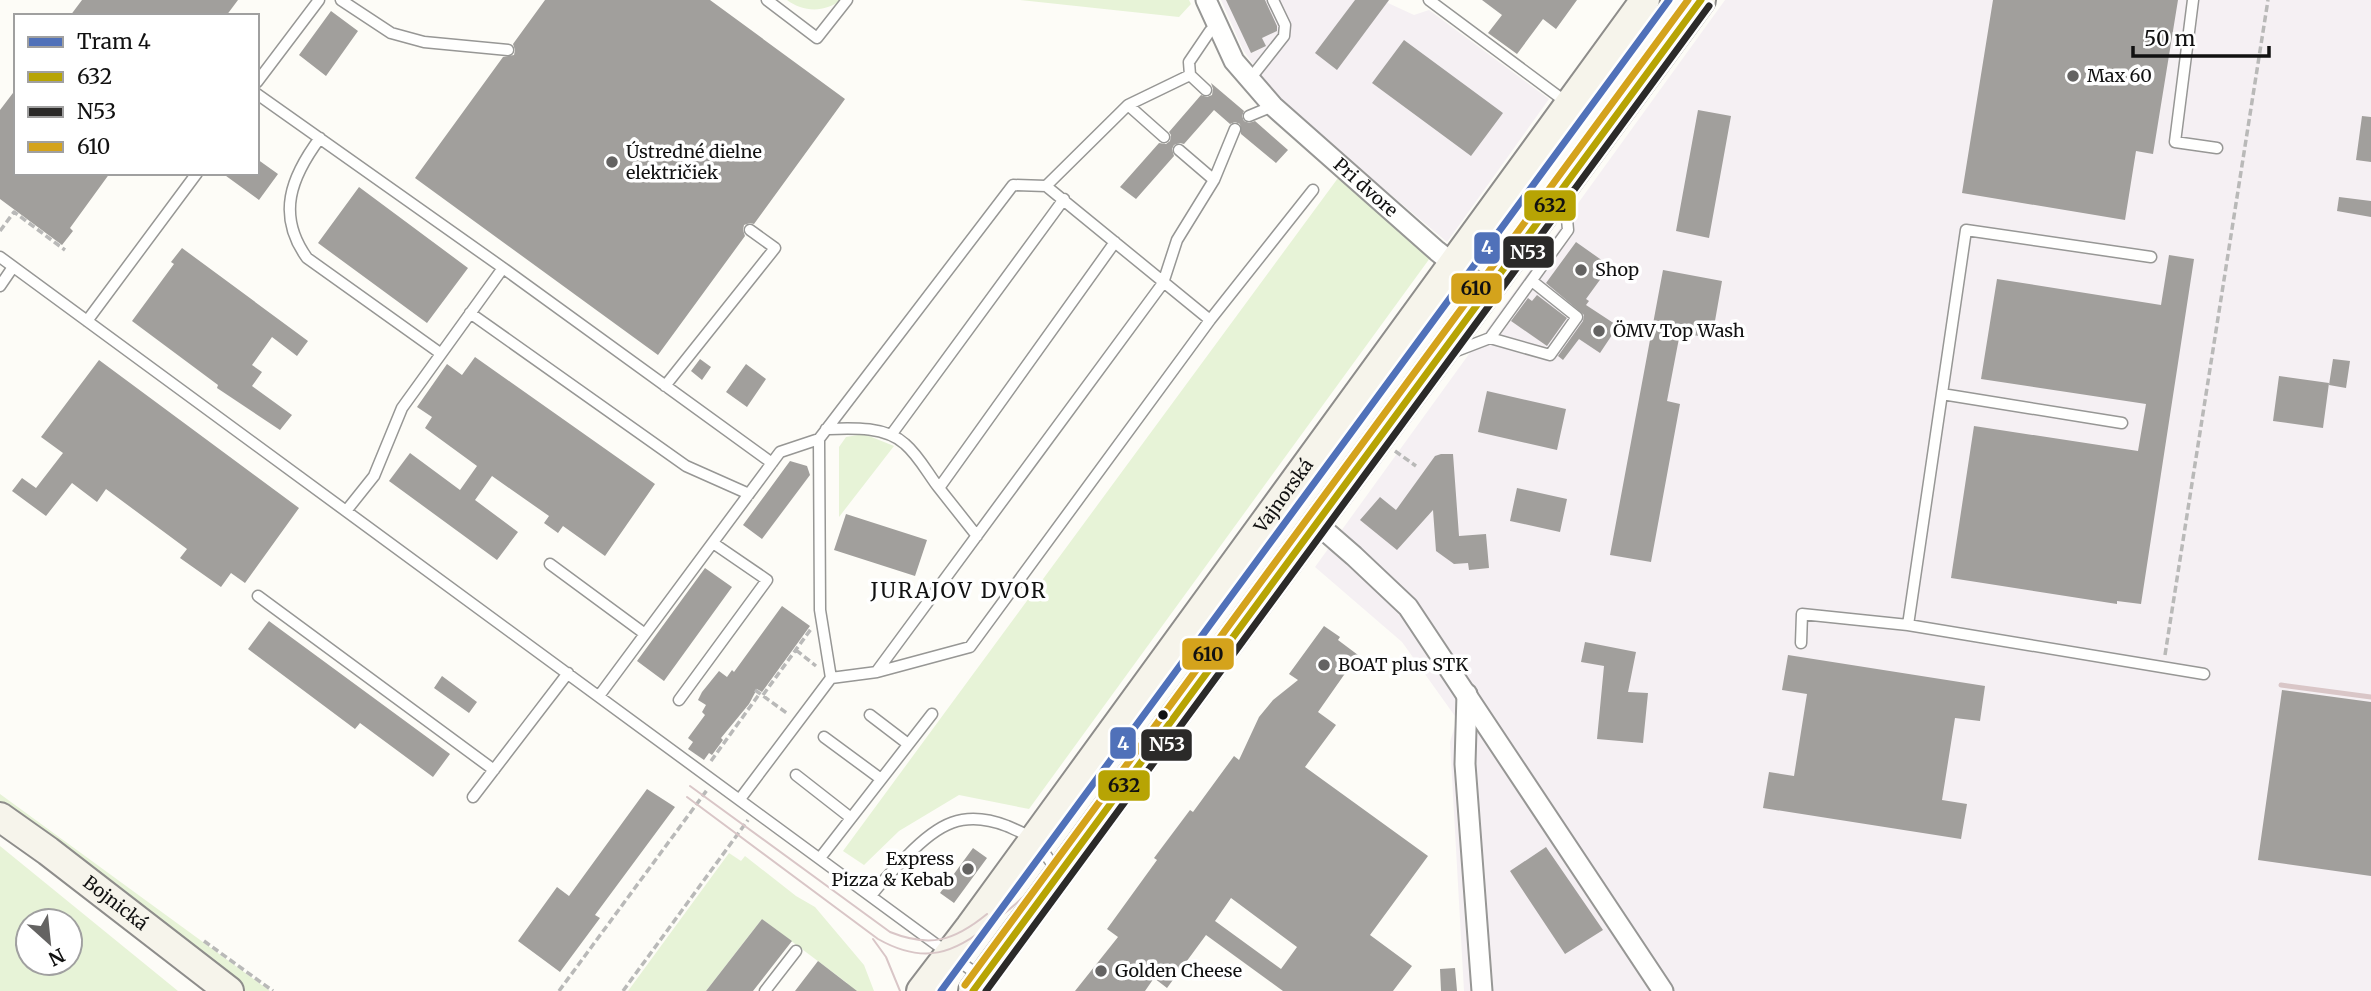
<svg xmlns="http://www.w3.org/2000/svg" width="2371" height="991" font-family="Merriweather,serif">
<rect width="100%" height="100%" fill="#fdfcf7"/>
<path fill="#f5f0f3" d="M1221 0H1389L1388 3 1414 15 1429 10 1549 99 1447 242 1279 101 1243 50Z
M1725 0H2371V991H1464L1450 742 1457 719 1402 642 1315 567Z"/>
<path fill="#e7f3d7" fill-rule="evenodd" d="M787 0H841C824 13 803 12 787 0Z
M1020 0H1189L1191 4 1179 17Z
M1338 178 1430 258 1029 809 959 795 899 831 864 865 843 851Z
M864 434 894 446 839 517V447L846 437Z
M0 794 270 991H242L0 814Z
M0 846 178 991H0ZM28 921H70V963H28Z
M729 853 741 861 745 856 796 896 815 907 864 965 874 991H841L847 983 762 919 706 991H628Z"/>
<path fill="#a19f9c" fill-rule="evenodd" d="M82 0H238L226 16H70Z
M545 0H710L845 99 754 224 750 223 744 225 743 230 745 236 658 355 415 178 503 57 514 55 515 50 513 44Z
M1226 0H1265L1277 26V31L1262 38 1266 46 1251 53Z
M1355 0H1389L1337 70 1315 53Z
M1482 0H1577L1556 29 1543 19 1517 54 1488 33 1502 15Z
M1993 0H2178L2153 154 2136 151 2125 220 1962 193Z
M331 11 358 31 326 76 299 55Z
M1404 40 1503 113 1471 156 1372 83Z
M1211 83 1244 111 1242 116 1244 121 1249 123 1255 121 1288 150 1276 163 1241 134 1240 124 1235 122 1230 124 1214 110 1184 144 1180 143 1174 145 1172 149 1174 156 1136 199 1120 187 1159 143 1166 144 1170 141 1171 135 1169 132 1201 95 1207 97 1212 95 1213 89Z
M16 89V173H110L70 228 73 231 62 245 0 199V110Z
M1698 110 1731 116 1709 238 1676 231Z
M2362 116 2371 117V162L2356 160Z
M257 159 278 174 259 200 222 173H257Z
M359 187 468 268 427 323 318 243Z
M2339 197 2371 201V217L2337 211Z
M1576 242 1610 266 1586 299 1589 301 1586 305 1618 326 1600 353 1579 339 1563 360 1558 356 1583 321 1584 315 1546 283Z
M182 248 308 341 297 356 272 337 252 365 262 372 252 386 292 415 280 430 217 388 218 385 132 321 174 264 171 262Z
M2169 255 2194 259 2141 604 2117 601V604L1951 578 1974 426 2138 451 2146 404 1981 379 1997 279 2161 305Z
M1663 270 1722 281 1712 338 1680 333 1667 401 1680 404 1651 562 1610 555Z
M1537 295 1567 318 1547 346 1511 321 1528 298 1532 301Z
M475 357 655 484 605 556 563 526 558 533 544 523 549 516 492 476 475 500 518 532 497 560 389 481 410 453 460 490 477 466 425 428 432 417 417 407 447 364 462 375Z
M700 359 711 367 702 380 691 371Z
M2333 359 2350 361 2346 388 2329 385Z
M99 360 299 508 245 583 231 573 221 587 180 558 187 549 106 489 97 502 72 483 46 516 12 491 22 478 36 488 63 453 41 437Z
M746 364 766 379 747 407 726 392Z
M2279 376 2329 383 2323 428 2273 421Z
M1487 391 1566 409 1557 450 1478 432Z
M1441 454H1453L1459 536 1486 534 1489 568 1469 570 1468 563 1454 564 1436 551 1433 510 1397 550 1360 520 1380 497 1396 510 1435 456Z
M790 461 807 466 810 475 762 539 743 525Z
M1517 488 1567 499 1560 532 1510 521Z
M846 514 927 540 915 576 834 550Z
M705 568 732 587 664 681 637 661Z
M782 606 810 626 762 692 757 689 749 704 721 738 723 740 712 755 709 753 704 760 688 749 693 742 688 738 705 715 702 712 706 705 698 700 702 692 719 671 727 677 732 670 734 672Z
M269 621 450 754 433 777 360 723 355 729 248 649Z
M1324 626 1340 637 1338 640 1358 655 1318 712 1336 725 1305 767 1428 856 1370 935 1412 966 1393 991H1283L1206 935 1167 988 1154 978 1145 991H1075L1118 937 1107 929 1157 860 1154 858 1190 810 1193 812 1234 756 1239 760 1259 717 1273 700 1298 680 1289 674ZM1231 898 1297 947 1281 969 1215 921Z
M1585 642 1636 652 1628 692 1648 693 1643 743 1597 739 1604 666 1581 662Z
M1788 655 1985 686 1980 721 1955 718 1942 800 1967 804 1961 839 1763 808 1769 772 1794 776 1807 694 1782 690Z
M442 676 477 702 469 713 434 688Z
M2282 690 2371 702V876L2258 860Z
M647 789 675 807 595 915 600 918 560 972 518 941 557 887 569 896Z
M1546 847 1603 930 1565 954 1510 871Z
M973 848 987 858 954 903 940 893Z
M762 919 792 941 753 991H706Z
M818 961 857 991H795Z
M1455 968 1457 991H1441L1440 969Z"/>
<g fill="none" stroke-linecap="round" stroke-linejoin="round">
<g stroke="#979795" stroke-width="13">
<path id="service" d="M341 0 391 33 424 42 508 50
M767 0 817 38 847 0
M1429 0 1566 102
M2193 0 2175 142 2217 148
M1250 79 1284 36 1285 25 1273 0
M257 82 319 0
M1206 90 1190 75 1189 62 1210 31 1218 26
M257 94 503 268
M1128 105 1190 75
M1249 116 1273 106
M320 138C291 177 276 215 307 258L440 353
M1179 150 1214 180
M1046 186 1128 105 1164 137
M0 257 982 978
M2151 257 1966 230 1908 625 2204 674
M0 286 13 267
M470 313 686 466 749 494
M1210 320 1313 190
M87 321 197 173
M1490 338 1550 355 1577 317 1532 281
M1451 353 1490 338 1568 230 1565 197
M665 386 775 248 750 230
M1942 394 2122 423
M826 429C852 428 885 426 905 444 919 456 928 474 939 488
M891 435 1064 199
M819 439 820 610 831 678
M346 511 374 476 402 408 503 268 772 463
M977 536 939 488 1115 242
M550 564 645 634
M258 596 494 770
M1801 643 1802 614 1908 625
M877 671 1163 283 1177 240 1214 180 1235 129
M599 696 780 452 819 439 1013 185 1046 186 1210 320 970 647 877 672 831 678 740 799
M679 700 767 580 713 543
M870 715 908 744
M824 737 881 779
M796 775 851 818
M473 797 568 673
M820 858 932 714
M871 896C882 881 894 869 907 856 938 824 963 809 1007 826 1016 830 1024 833 1032 838 1042 847 1050 862 1058 872
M765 991 796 951"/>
</g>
<g stroke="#979795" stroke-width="23">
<g id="minor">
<path id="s1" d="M1206 0 1234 61 1273 106 1437 251 1487 291"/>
<path d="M1316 523 1354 556 1408 607 1663 991"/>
<path d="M1467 694 1465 764 1482 991"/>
</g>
</g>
<g stroke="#8e8d8b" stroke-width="32">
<g id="secondary">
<path id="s2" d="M0 817 48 851 229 991"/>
<path id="s3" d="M921 991 970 927 1645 0"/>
<path d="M973 991 1701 0"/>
</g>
</g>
<path stroke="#b9b9b8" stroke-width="3.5" stroke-dasharray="7 3.5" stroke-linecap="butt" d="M0 231 14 212 65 250
M1395 451 1416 466
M796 650 816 666
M2165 655 2268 0
M755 690 788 714
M763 695 811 629
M711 761 760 693
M204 941 273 991
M559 991 707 790
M623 991 748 820"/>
<use href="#service" stroke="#fffffe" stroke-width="10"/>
<use href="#minor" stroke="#fffffe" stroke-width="19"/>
<use href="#secondary" stroke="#f6f4eb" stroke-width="28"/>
<path stroke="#d9c6c7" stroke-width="2" d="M690 786 890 932C930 948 954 941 987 914
M687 797 878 939C924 965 954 954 992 923 1002 915 1013 907 1022 898
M873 939 886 957 900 991"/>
<path stroke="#d9c6c7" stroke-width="5" d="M2281 685 2371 697"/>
<g stroke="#fff" stroke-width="12">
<path id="bus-1" d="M973 991 1701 0"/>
</g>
<g stroke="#fff" stroke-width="12">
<path id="bus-2" d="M986 991 1709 6"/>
</g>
<g stroke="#fff" stroke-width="12">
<path id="bus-3" d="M965 985 1688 0"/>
</g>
<use href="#bus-1" stroke="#b7a404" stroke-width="7"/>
<use href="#bus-2" stroke="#2b2a29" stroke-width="7"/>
<use href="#bus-3" stroke="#d4a31c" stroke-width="7"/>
<g stroke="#fff" stroke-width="12">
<path id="tram-1" d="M941 991 1669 0"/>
</g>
<use href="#tram-1" stroke="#5071b9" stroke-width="7"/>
</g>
<g fill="#646362" stroke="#fff" stroke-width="2.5">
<circle cx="2073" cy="76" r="7"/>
<circle cx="612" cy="162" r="7"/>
<circle cx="1581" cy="270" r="7"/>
<circle cx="1599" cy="331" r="7"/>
<circle cx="1324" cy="665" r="7"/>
<circle cx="968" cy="869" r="7"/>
<circle cx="1101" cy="971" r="7"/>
</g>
<circle fill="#111" stroke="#fff" stroke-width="2.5" cx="1163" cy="715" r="6"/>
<g text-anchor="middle" stroke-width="7" stroke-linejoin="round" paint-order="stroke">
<g font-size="18" fill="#111" stroke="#fff" text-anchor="start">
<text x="2087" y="82">Max 60</text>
<text x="626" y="158">Ústredné dielne<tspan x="626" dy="21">električiek</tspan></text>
<text x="1595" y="276">Shop</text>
<text x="1613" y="337">ÖMV Top Wash</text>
<text x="1338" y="671">BOAT plus STK</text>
<text x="954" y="865" text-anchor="end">Express<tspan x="954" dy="21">Pizza &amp; Kebab</tspan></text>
<text x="1115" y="977">Golden Cheese</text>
</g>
<g font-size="18" fill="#111" stroke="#fff">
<text dy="6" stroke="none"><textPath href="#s1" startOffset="250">Pri dvore</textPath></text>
<text dy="6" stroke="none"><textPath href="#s3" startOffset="614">Vajnorská</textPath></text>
<text dy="6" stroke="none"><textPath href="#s2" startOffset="144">Bojnická</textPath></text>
</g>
<g font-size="21" letter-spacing="2" fill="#111" stroke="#fff">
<text x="959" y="598">JURAJOV DVOR</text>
</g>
</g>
<g stroke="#fff" stroke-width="2.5">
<rect x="1523" y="189" width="54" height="33" rx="7" fill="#b7a404"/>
<rect x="1473" y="231" width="28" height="34" rx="7" fill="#5071b9"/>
<rect x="1502" y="235" width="53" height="34" rx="7" fill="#2b2a29"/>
<rect x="1450" y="272" width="53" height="33" rx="7" fill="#d4a31c"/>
<rect x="1181" y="637" width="54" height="34" rx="7" fill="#d4a31c"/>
<rect x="1109" y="726" width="28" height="34" rx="7" fill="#5071b9"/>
<rect x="1140" y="728" width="53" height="34" rx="7" fill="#2b2a29"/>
<rect x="1097" y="769" width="54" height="33" rx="7" fill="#b7a404"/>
</g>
<g font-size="19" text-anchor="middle" font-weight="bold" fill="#fff">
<text x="1487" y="254">4</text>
<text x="1528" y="259">N53</text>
<text x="1123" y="750">4</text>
<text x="1167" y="751">N53</text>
</g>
<g font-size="19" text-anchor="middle" font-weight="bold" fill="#111">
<text x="1550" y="212">632</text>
<text x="1476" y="295">610</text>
<text x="1208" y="661">610</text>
<text x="1124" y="792">632</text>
</g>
<rect x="14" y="14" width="245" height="161" fill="#ffffff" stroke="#a0a0a0" stroke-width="2"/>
<rect x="28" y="37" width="35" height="10" fill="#5071b9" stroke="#a0a0a0" stroke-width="2"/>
<text x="77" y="49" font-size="21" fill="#111111">Tram 4</text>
<rect x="28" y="72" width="35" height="10" fill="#b7a404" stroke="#a0a0a0" stroke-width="2"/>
<text x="77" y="84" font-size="21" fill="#111111">632</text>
<rect x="28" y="107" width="35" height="10" fill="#2b2a29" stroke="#a0a0a0" stroke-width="2"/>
<text x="77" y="119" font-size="21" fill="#111111">N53</text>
<rect x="28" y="142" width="35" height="10" fill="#d4a31c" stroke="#a0a0a0" stroke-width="2"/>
<text x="77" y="154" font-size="21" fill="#111111">610</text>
<g transform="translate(49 942) rotate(153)"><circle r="33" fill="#ffffff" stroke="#a0a0a0" stroke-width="2"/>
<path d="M0-5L12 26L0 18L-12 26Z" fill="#646362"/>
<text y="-10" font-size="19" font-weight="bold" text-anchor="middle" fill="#111111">N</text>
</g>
<path d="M2133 46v10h136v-10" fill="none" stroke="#111111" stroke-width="3.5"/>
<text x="2144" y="46" font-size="21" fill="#111111" stroke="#ffffff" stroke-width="5" paint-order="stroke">50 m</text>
</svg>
